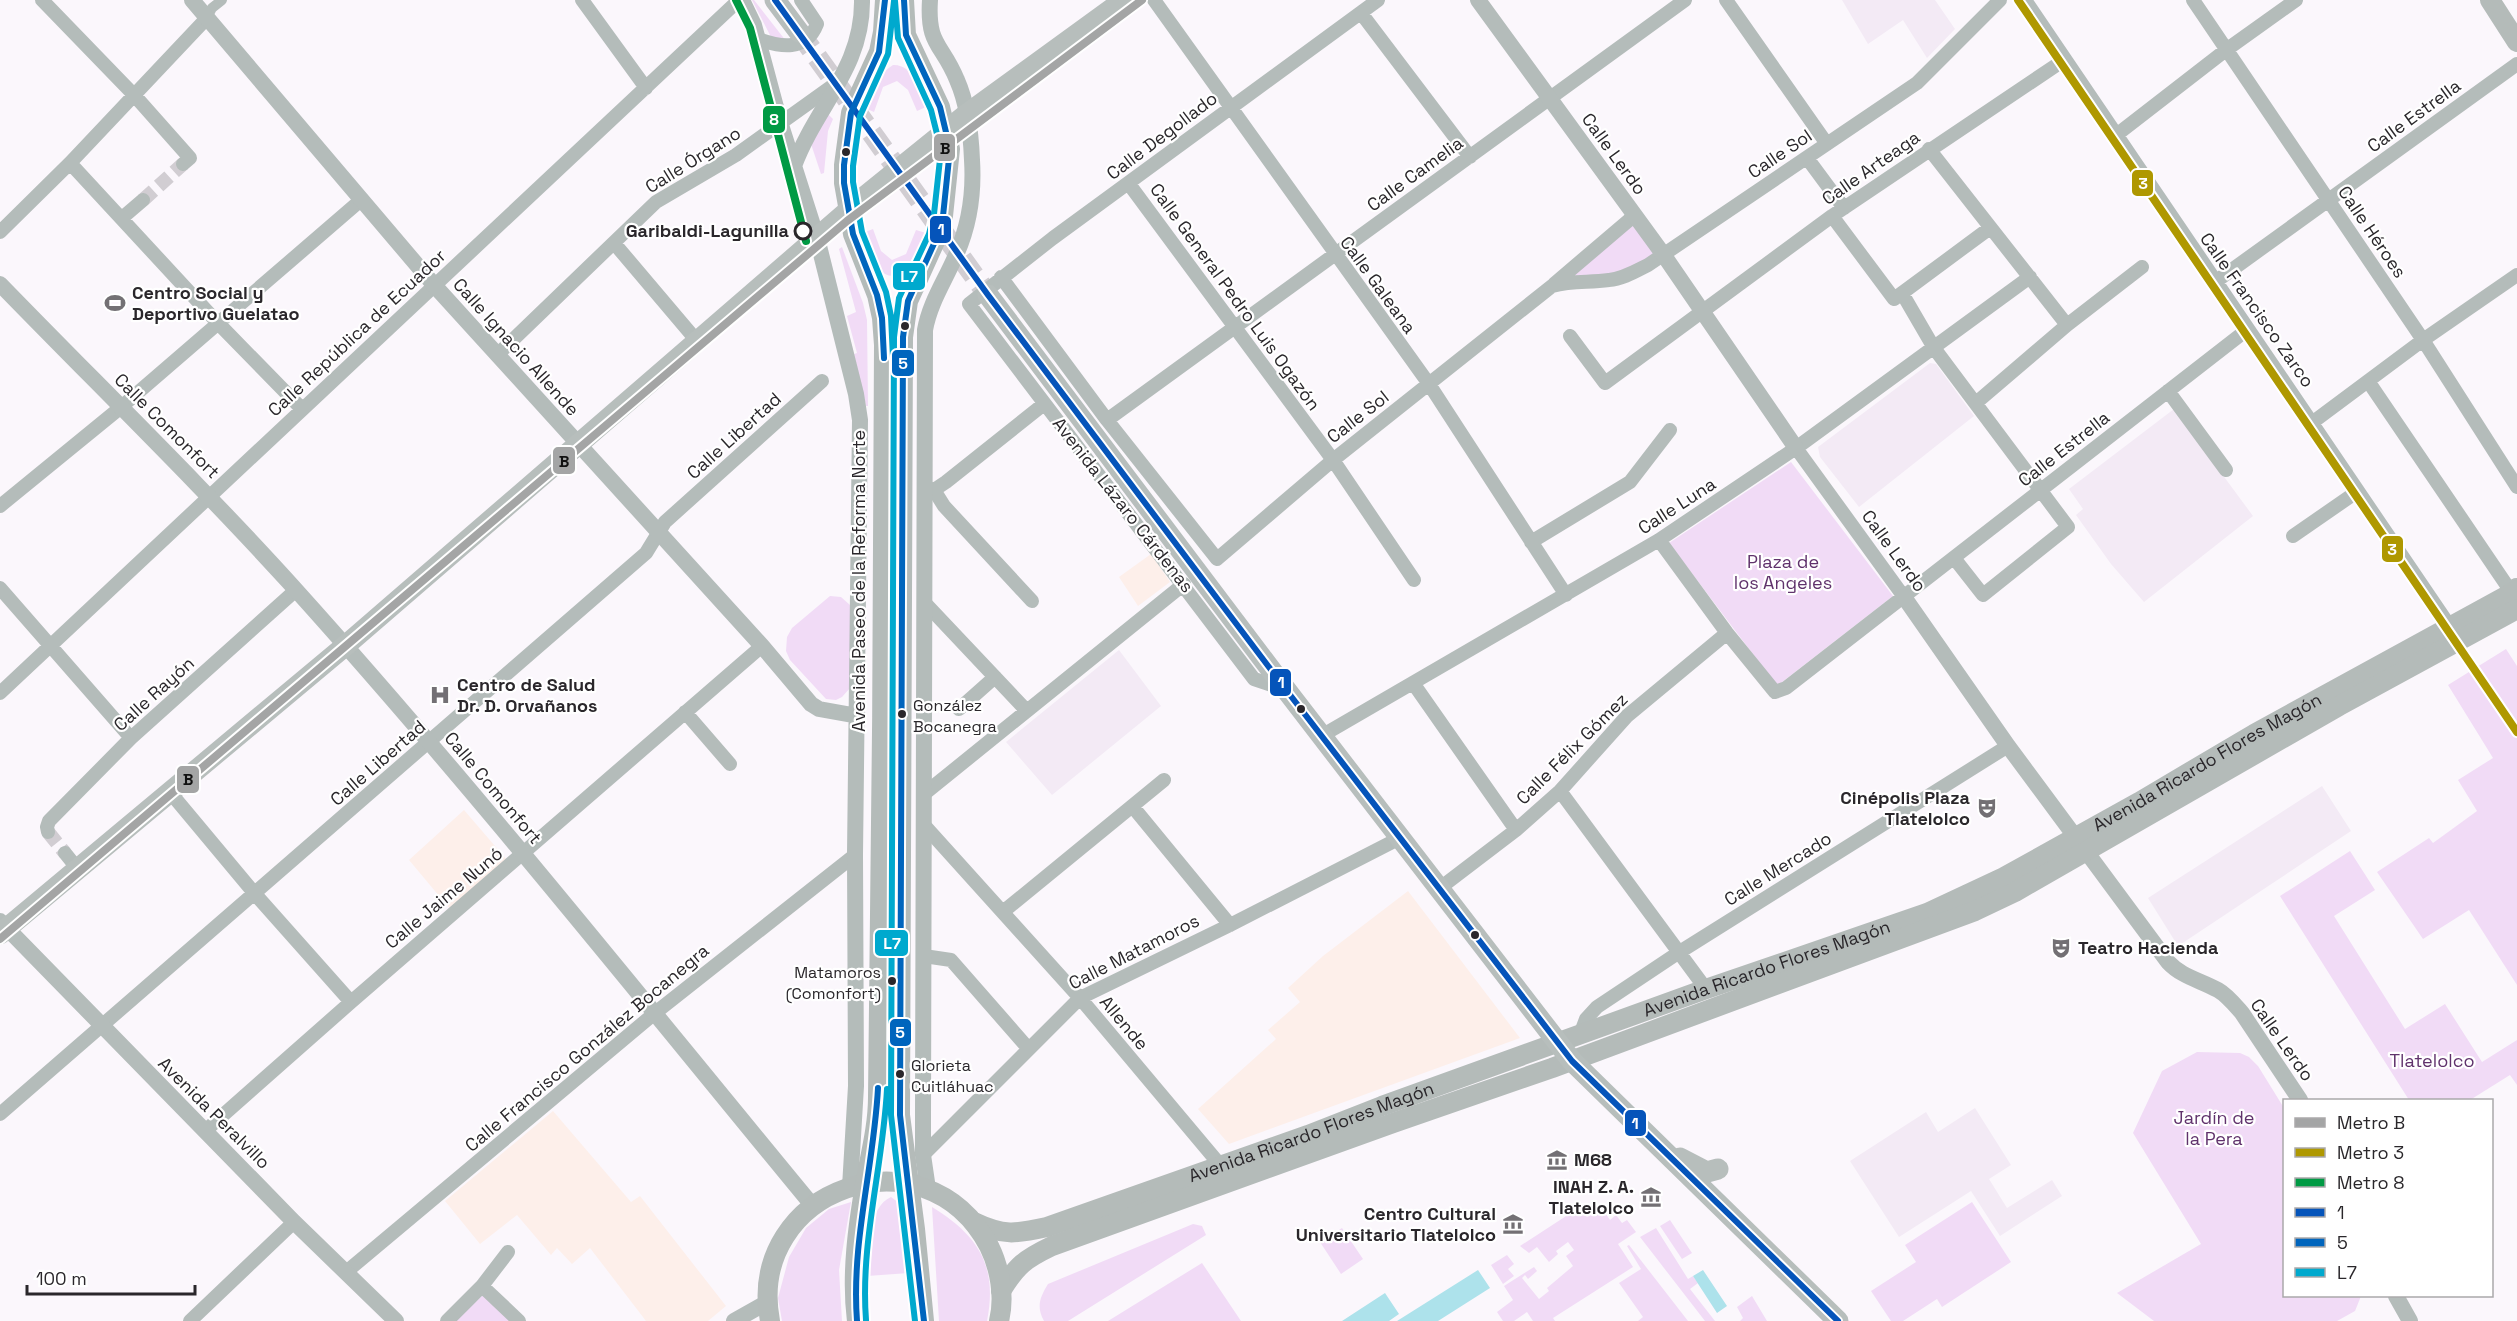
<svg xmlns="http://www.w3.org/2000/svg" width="2517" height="1321" font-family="'Space Grotesk',sans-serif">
<rect width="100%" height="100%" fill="#fbf7fc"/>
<path fill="#fdefea" d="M1151 554 1170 582 1138 606 1119 577Z
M464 810 507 860 450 909 409 860Z
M1408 891 1520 1038 1229 1144 1198 1109 1276 1039 1268 1030 1300 1002 1288 988 1323 956Z
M553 1111 631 1202 640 1196 726 1306 708 1321H646L590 1248 572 1264 557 1248 551 1255 517 1215 480 1244 445 1201Z"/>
<path fill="#f3eaf5" d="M1842 0H1935L1955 29 1927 58 1903 20 1868 44Z
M1930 363 1936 364 1974 416 1859 507 1820 457 1818 447Z
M2174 409 2253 516 2144 602 2111 564 2076 515 2083 509 2069 489Z
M1119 650 1161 706 1052 795 1006 742Z
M2322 786 2351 831 2178 946 2148 898Z
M1975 1108 2011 1165 1989 1179 2007 1208 2052 1180 2062 1196 2000 1236 1971 1191 1899 1237 1850 1161 1926 1112 1938 1132Z"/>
<path fill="#f1dbf6" d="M752 0H754L786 41 771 37Z
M893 65C913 64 921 91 926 107L917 111 908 90 897 81 883 87 874 112 865 108C872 92 877 75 893 65Z
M827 113 833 119 828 131 824 173 821 174 810 141Z
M1633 223 1656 256 1622 275 1575 276 1570 273Z
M873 229 881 251 892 260 906 254 916 230 926 233C902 284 883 296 863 233Z
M842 247 863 303 867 320 868 406H866L854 354 857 353 847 316 856 312 839 249Z
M1791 462 1893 596 1777 686 1669 543Z
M830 596 841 597 850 605V688L842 697 836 700 826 699 790 660 786 651 787 637 792 628Z
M2506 649 2517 666V985L2469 910 2423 939 2377 872 2429 838 2433 843 2477 811 2458 780 2493 758 2448 685Z
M2350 851 2375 890 2334 916 2405 1029 2445 1004 2482 1062 2517 1040V1085L2510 1075 2470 1100H2409L2280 896Z
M2197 1052 2240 1053 2249 1057 2258 1066 2284 1108V1296H2361L2355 1311 2337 1321H2154L2117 1293 2201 1244 2133 1133 2162 1071Z
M891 1197 899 1203 909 1273 867 1276C869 1254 867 1207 891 1197Z
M851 1202 839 1270 842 1321H782L778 1298 789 1257 806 1228 829 1209Z
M1972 1202 2011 1262 1942 1307 1937 1299 1903 1321H1891L1871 1291 1916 1262 1905 1245Z
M932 1207C978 1235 998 1266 987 1321H939Z
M1580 1207 1587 1217 1601 1207 1610 1220 1616 1215 1622 1223 1627 1220 1636 1232 1618 1244 1633 1267 1553 1318 1555 1321H1533L1527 1312 1514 1321H1503L1497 1312 1513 1300 1504 1286 1534 1267 1537 1271 1528 1279 1525 1275 1522 1278 1539 1299 1549 1291 1547 1288 1573 1266 1566 1256 1574 1250 1568 1242 1556 1251 1558 1254 1549 1262 1537 1247 1529 1253 1520 1246Z
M1670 1220 1692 1253 1682 1259 1660 1226Z
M1193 1224 1202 1226 1206 1235 1068 1321H1044C1036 1307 1040 1297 1048 1284Z
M1342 1228 1363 1259 1341 1274 1320 1242Z
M1656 1228 1688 1279 1693 1276 1698 1283 1690 1289 1715 1321H1705L1640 1237Z
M1629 1245 1688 1321H1638L1643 1317 1619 1283 1641 1269 1627 1246Z
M1507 1255 1514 1264 1508 1269 1514 1276 1503 1284 1491 1265Z
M1202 1263 1241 1321H1108Z
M483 1295 510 1321H455Z
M1752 1296 1767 1321H1740L1743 1318 1737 1307Z"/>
<path fill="#ade2eb" d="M1478 1270 1490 1288 1438 1321H1397Z
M1703 1270 1727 1306 1717 1313 1693 1276Z
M1385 1293 1399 1314 1389 1321H1342Z"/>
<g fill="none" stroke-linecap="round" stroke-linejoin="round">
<path stroke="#d1cdd2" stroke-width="14" stroke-dasharray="14 7" stroke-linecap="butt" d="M143 200 183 164
M48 832 65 853"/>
<path stroke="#d1cdd2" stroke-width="21" stroke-dasharray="21 10" stroke-linecap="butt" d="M799 32 988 295"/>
<path stroke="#b4bcba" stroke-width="10" d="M206 19 212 8 222 0"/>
<path stroke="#b4bcba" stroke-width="14" d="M42 0 135 96 190 158 183 164
M582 0 646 88
M1154 0 1429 384 1566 595
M1726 0 1827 144
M2025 0 2455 634
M2193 0 2423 340 2517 487
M1361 13 1470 157
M758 39C780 47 806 52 817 24L801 0
M2115 136 2226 50 2296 0
M1929 149 2067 325
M1807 158 1844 208
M70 163 217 322 302 409
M1129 184 1333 460 1414 580
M1832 216 1894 299 1990 228
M122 218 143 200
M0 232 70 163 206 19
M614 243 697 341
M1001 277 1107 420 1217 559 1333 460 1552 286C1574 280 1588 283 1609 280 1623 279 1636 271 1648 265L1917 83 2000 0
M2215 282 2517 64
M1554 284 1635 215
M1902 293 1934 348 2068 527 1983 595 1954 558
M1570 336 1605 383 1832 216 2064 60
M497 355 656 202 736 155 838 82
M2368 381 2512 593 2516 585
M2168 391 2226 470
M1977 402 2067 325 2142 267
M1107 420 1685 0
M2313 422 2423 340 2517 275
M1796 448 1904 597
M926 488 934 490 946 482 1044 404
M934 490 944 506 1032 601
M0 506 120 408 361 200
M2293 536 2358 491
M1659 540 1727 633 1775 692 1786 688 2248 329
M1531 542 1630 482 1670 430
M0 588 131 738
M925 603 1027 711
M1413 683 1516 830
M1284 689 1254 679 969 304 1053 238 1378 0
M0 693 739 0
M959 709 995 677
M685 712 730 764
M1323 735 1659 540 1796 448 2030 277
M169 791 255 894 351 1002
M1560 791 1706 989
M924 794 1184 584
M1133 807 1230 925
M924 825 1080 998 1221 1166
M48 832 47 827 49 821 131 738 296 590
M65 853 77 868
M1440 888 1516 830 1560 791 1627 716 1727 633
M1004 911 1164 780
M924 956 951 960 1028 1048
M1580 1035 1586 1019 1597 1007 1678 953 2008 746
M0 1114 646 553 665 522 822 381
M205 1131 351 1002 762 646
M923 1155 1080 998 1230 925 1402 837
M346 1272 655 1013 855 855
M482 1286 519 1321
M190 1321 294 1222
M447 1321 482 1286 508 1252"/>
<path stroke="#b4bcba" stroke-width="16" d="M192 0 434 285 762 646 811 704 819 709 858 716
M742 0 754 25 780 122 817 238 856 394 860 420 855 855 856 1086 850 1187
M1478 0 1663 254 1796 448
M794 166C816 106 863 68 862 0
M0 284C99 386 201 485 296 590 475 789 642 999 812 1205
M1904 597 2008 746 2168 962C2182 977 2200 980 2218 990 2227 995 2235 1005 2242 1013L2300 1100
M0 921 294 1222 396 1321
M928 1189 923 1155V1115L925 330C930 302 945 281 956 255 969 226 974 192 972 160 971 133 968 105 957 80 942 43 927 46 930 0
M2396 1296 2410 1321
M734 1321 766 1303"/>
<g stroke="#b4bbb9" stroke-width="20">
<path d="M904 0 906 35 940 107 950 149 943 216 937 237 908 301 903 337 900 1115 915 1229 924 1321"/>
<path d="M2490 0 2517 42"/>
<path id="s1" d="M974 1222C1003 1236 1016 1234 1047 1227L1308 1135 1382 1106 1706 989 1927 913 2004 877 2139 802 2254 734 2517 590"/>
<path d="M1001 1291C1017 1265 1025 1259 1052 1246L1393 1123 1552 1068 1975 911 2015 892 2339 706 2517 609"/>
<path d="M770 1321C745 1189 925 1125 989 1246 1000 1268 1005 1297 999 1321"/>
<path d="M857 1321C851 1275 858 1225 866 1179 871 1152 878 1125 878 1097 882 846 883 596 884 345L882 318 877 295 853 234 844 183V165L851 113 879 52 883 32 885 0"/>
</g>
<path stroke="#b7bebc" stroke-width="21" d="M775 0 799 32
M988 295 1287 691 1572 1061 1838 1321
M0 934 345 646 863 198 967 114 1124 0
M1680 1158 1707 1172 1718 1169"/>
<g stroke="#fff" stroke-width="10">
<path id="bus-1" d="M775 0 988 295 1287 691 1572 1061 1838 1321"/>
</g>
<g stroke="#fff" stroke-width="10">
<path id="bus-2" d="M904 0 906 35 940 107 950 149 943 216 937 237 908 301 903 337 900 1115 924 1321
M884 358 882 318 877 295 853 234 844 183V165L851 113 879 52 885 0
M857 1321C851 1242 874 1166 878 1088"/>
</g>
<g stroke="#fff" stroke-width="10">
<path id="bus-3" d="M895 1 898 38 931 110 941 150 934 214 929 234 899 298 894 337 891 1115 915 1321
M893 358 891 316 886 292 862 232 853 182V166L860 116 888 54 894 1
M866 1320C860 1242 883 1167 887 1089"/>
</g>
<use href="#bus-1" stroke="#0554ba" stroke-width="6"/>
<use href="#bus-2" stroke="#0065bd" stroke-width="6"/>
<use href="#bus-3" stroke="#00a9ce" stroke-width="6"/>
<g stroke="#fff" stroke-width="12">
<path id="metro-1" d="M0 939 847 221 1142 0"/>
</g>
<g stroke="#fff" stroke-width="12">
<path id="metro-2" d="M2018 0 2517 732"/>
</g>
<g stroke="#fff" stroke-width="12">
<path id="metro-3" d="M736 0 750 28 806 241"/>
</g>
<use href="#metro-1" stroke="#a4a5a5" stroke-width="8"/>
<use href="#metro-2" stroke="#af9800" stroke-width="8"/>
<use href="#metro-3" stroke="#009a44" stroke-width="8"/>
</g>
<defs>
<g id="stadium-bare" transform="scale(1.62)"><path d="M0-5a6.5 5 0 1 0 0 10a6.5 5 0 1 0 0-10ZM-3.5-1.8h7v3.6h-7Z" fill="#737074" stroke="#fff" stroke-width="2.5" paint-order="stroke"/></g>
<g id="hospital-bare" transform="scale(1.62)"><path d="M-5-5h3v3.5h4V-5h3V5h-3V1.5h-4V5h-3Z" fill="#737074" stroke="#fff" stroke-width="2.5" paint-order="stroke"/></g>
<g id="theatre-bare" transform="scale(1.62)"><path d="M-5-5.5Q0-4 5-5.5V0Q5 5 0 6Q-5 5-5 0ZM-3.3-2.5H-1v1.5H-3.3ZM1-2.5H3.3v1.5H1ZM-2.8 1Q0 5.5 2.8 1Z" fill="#737074" stroke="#fff" stroke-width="2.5" paint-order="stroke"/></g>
<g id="museum-bare" transform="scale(1.62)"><path d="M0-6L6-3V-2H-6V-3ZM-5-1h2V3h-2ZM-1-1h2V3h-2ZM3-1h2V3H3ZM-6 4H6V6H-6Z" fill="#737074" stroke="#fff" stroke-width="2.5" paint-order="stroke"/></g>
</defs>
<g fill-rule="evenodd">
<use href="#stadium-bare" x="115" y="303"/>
<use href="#hospital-bare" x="440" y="695"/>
<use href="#theatre-bare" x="1987" y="808"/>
<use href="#theatre-bare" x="2061" y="948"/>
<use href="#museum-bare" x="1557" y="1160"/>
<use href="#museum-bare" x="1651" y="1197"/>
<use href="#museum-bare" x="1513" y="1224"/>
</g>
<g fill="#2a272b" stroke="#fff" stroke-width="2">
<circle cx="846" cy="152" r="5"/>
<circle cx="905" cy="326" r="5"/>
<circle cx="1301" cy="709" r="5"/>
<circle cx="902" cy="714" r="5"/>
<circle cx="1475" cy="935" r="5"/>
<circle cx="892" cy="981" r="5"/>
<circle cx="900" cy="1074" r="5"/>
</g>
<circle fill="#fff" stroke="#2a272b" stroke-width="3" cx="803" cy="231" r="8"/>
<g text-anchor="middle" stroke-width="4.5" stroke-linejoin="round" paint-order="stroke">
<g font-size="16" fill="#2a272b" stroke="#fff" text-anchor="start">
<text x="913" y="711">González<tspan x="913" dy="21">Bocanegra</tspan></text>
<text x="881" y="978" text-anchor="end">Matamoros<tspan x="881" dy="21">(Comonfort)</tspan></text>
<text x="911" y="1071">Glorieta<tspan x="911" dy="21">Cuitláhuac</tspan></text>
</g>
<g font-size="18" fill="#2a272b" stroke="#fff">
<text transform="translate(2414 116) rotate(-36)" y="6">Calle Estrella</text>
<text transform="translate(1162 136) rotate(-37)" y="6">Calle Degollado</text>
<text transform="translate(1614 154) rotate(54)" y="6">Calle Lerdo</text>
<text transform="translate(1780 154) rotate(-34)" y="6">Calle Sol</text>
<text transform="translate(693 160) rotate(-32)" y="6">Calle Órgano</text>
<text transform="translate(1871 168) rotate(-35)" y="6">Calle Arteaga</text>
<text transform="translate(1415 174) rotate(-36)" y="6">Calle Camelia</text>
<text transform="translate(2372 232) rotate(56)" y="6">Calle Héroes</text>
<text transform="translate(1378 285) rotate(54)" y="6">Calle Galeana</text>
<text transform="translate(1235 297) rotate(54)" y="6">Calle General Pedro Luis Ogazón</text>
<text transform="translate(2257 310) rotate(55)" y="6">Calle Francisco Zarco</text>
<text transform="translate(357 333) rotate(-43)" y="6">Calle República de Ecuador</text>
<text transform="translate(516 347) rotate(48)" y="6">Calle Ignacio Allende</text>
<text transform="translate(1358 417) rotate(-38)" y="6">Calle Sol</text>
<text transform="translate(167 426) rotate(45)" y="6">Calle Comonfort</text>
<text transform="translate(734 436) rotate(-42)" y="6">Calle Libertad</text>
<text transform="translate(2064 449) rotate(-38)" y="6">Calle Estrella</text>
<text transform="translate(1123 505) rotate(52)" y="6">Avenida Lázaro Cárdenas</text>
<text transform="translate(1677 506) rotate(-33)" y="6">Calle Luna</text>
<text transform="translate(1894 551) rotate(54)" y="6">Calle Lerdo</text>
<text transform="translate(859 581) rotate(-90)" y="6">Avenida Paseo de la Reforma Norte</text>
<text transform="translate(154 694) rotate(-42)" y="6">Calle Rayón</text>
<text transform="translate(1572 749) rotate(-45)" y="6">Calle Félix Gómez</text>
<text transform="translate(378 763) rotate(-41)" y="6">Calle Libertad</text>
<text dy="6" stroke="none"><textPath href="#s1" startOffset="1328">Avenida Ricardo Flores Magón</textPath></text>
<text transform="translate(493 788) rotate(50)" y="6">Calle Comonfort</text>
<text transform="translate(1778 869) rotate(-32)" y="6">Calle Mercado</text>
<text transform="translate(444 898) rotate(-40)" y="6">Calle Jaime Nunó</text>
<text transform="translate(1134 952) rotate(-27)" y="6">Calle Matamoros</text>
<text dy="6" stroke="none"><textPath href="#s1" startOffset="840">Avenida Ricardo Flores Magón</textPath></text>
<text transform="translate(1124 1023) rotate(50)" y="6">Allende</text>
<text transform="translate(2282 1040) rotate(55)" y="6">Calle Lerdo</text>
<text transform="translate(587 1048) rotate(-40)" y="6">Calle Francisco González Bocanegra</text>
<text transform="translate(214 1113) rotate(45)" y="6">Avenida Peralvillo</text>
<text dy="6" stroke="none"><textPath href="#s1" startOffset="356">Avenida Ricardo Flores Magón</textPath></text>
</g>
<g font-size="18" font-weight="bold" fill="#2a272b" stroke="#fff" text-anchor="end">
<text x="789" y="237">Garibaldi-Lagunilla</text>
</g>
<g font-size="18" font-weight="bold" fill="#2a272b" stroke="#fff" text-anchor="start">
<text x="132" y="299">Centro Social y<tspan x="132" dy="21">Deportivo Guelatao</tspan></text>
<text x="457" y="691">Centro de Salud<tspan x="457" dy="21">Dr. D. Orvañanos</tspan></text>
<text x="1970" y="804" text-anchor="end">Cinépolis Plaza<tspan x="1970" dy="21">Tlatelolco</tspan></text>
<text x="2078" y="954">Teatro Hacienda</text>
<text x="1574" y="1166">M68</text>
<text x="1634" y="1193" text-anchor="end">INAH Z. A.<tspan x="1634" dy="21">Tlatelolco</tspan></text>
<text x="1496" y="1220" text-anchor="end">Centro Cultural<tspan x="1496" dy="21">Universitario Tlatelolco</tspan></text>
</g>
<g font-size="18" fill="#60326c" stroke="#fff">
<text x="1783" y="568">Plaza de<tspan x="1783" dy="21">los Angeles</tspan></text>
<text x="2432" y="1067">Tlatelolco</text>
<text x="2214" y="1124">Jardín de<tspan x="2214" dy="21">la Pera</tspan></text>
</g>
</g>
<g stroke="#fff" stroke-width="2">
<rect x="762" y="105" width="24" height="29" rx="6" fill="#009a44"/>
<rect x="933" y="133" width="23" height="29" rx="6" fill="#a4a5a5"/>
<rect x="2131" y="169" width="23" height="28" rx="6" fill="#af9800"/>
<rect x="929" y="215" width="23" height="29" rx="6" fill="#0554ba"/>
<rect x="892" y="262" width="34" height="29" rx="6" fill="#00a9ce"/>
<rect x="891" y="349" width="24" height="28" rx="6" fill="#0065bd"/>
<rect x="552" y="446" width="24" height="29" rx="6" fill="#a4a5a5"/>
<rect x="2381" y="535" width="23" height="28" rx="6" fill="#af9800"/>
<rect x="1269" y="668" width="23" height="29" rx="6" fill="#0554ba"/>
<rect x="176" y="765" width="24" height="29" rx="6" fill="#a4a5a5"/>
<rect x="874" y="929" width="35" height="28" rx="6" fill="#00a9ce"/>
<rect x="889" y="1018" width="23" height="29" rx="6" fill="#0065bd"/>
<rect x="1624" y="1109" width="23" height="28" rx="6" fill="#0554ba"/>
</g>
<g font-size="16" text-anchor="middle" font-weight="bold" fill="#fff">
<text x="774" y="125">8</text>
<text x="2143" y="189">3</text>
<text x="941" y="235">1</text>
<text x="909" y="282">L7</text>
<text x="903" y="369">5</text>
<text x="2392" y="555">3</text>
<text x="1281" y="688">1</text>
<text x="892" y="949">L7</text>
<text x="900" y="1038">5</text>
<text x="1635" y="1129">1</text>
</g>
<g font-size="16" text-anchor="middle" font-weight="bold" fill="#111">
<text x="945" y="154">B</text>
<text x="564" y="467">B</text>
<text x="188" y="785">B</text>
</g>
<rect x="2283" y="1099" width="210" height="198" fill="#ffffff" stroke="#aaa9aa" stroke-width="1.5"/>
<rect x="2295" y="1118" width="30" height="9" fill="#a4a5a5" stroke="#aaa9aa" stroke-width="1.5"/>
<text x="2337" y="1129" font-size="18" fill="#2a272b">Metro B</text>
<rect x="2295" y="1148" width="30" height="9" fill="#af9800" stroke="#aaa9aa" stroke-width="1.5"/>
<text x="2337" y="1159" font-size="18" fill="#2a272b">Metro 3</text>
<rect x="2295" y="1178" width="30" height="9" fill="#009a44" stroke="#aaa9aa" stroke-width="1.5"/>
<text x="2337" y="1189" font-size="18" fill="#2a272b">Metro 8</text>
<rect x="2295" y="1208" width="30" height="9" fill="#0554ba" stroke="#aaa9aa" stroke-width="1.5"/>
<text x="2337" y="1219" font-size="18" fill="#2a272b">1</text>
<rect x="2295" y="1238" width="30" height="9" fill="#0065bd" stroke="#aaa9aa" stroke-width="1.5"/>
<text x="2337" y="1249" font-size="18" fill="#2a272b">5</text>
<rect x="2295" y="1268" width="30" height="9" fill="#00a9ce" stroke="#aaa9aa" stroke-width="1.5"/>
<text x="2337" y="1279" font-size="18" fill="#2a272b">L7</text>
<path d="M27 1285v9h168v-9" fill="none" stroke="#2a272b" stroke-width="3"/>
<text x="36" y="1285" font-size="18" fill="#2a272b" stroke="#ffffff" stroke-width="4.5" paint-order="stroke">100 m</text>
</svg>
